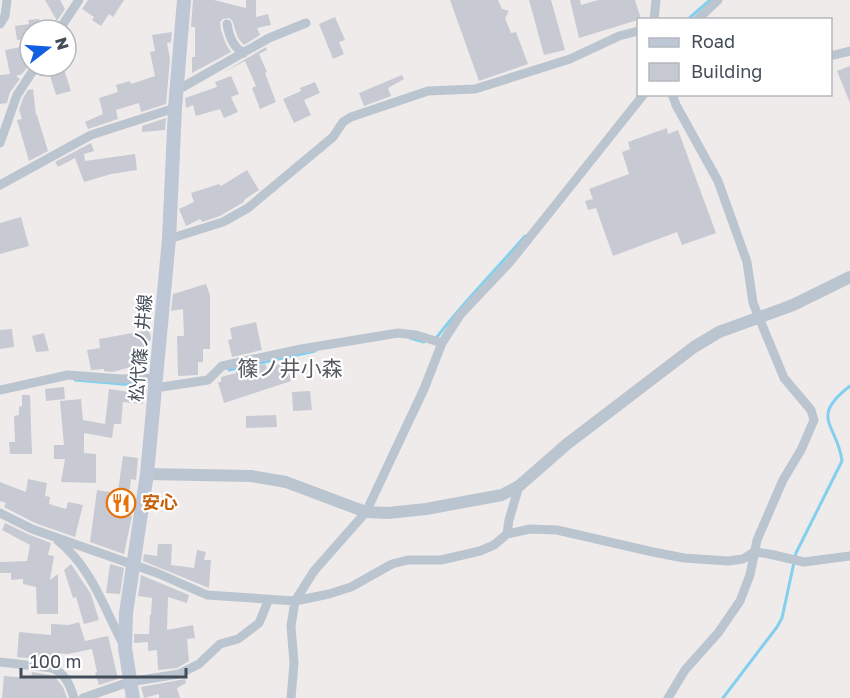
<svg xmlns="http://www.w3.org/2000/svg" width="850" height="698" font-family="'Golos Text','Noto Sans JP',sans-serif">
<rect width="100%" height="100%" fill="#efebeb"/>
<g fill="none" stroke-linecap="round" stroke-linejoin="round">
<path stroke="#82d0ee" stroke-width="3" d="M687 20 710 0
M437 337C464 301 496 270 525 236
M410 338 424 342
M229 370 315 351
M75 380 145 386
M723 698 777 627 782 618 796 553 842 461C838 425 808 418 850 386"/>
</g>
<path fill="#c7cad2" d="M45 0H60L65 9 57 21Z
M88 0H124L113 17 109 14 101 26 92 20 94 17 82 9Z
M193 0H214L246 8V0H256V17L268 14 271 25 257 28 260 35 244 45 238 38 232 20 229 18 223 19 220 22 221 30 226 44 231 52 192 73V57H195V27H191Z
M450 0H498L502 9 509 11 505 18 511 33 516 32 528 64 479 81Z
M529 0H551L565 50 544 55Z
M570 0H580L581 5 598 0H635L641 19 579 38Z
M335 17 345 40 339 42 344 54 333 59 319 24Z
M39 19 40 30H30V38L17 40 15 26 29 24 28 20Z
M172 32 171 42 167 43 170 59 166 104 141 112 139 103 116 110 118 119 88 129 85 122 103 114 99 98 118 92 116 85 130 81 131 84 155 76 150 52 155 51 152 35Z
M26 46 29 63H26L27 68 22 74 16 76 20 79 10 92 7 103 0 104V75L10 74 5 50Z
M266 47 267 50 259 54 267 72 265 73 276 102 260 109 252 88 256 86 245 61 222 73Z
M47 66H63L71 91 56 95Z
M850 66V103L837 71Z
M402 75 404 79 388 88 391 96 364 106 359 93Z
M231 76 239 94 231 97 238 112 224 118 220 109 196 116 193 105 186 108 185 98 217 87 215 82Z
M315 82 320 93 304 100 311 115 294 123 283 99 301 91 300 88Z
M33 89 36 115H37L48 151 29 161 17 120 22 119 19 110 23 98 28 90Z
M166 118 165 130 142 132V126Z
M667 128 668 134 678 130 716 233 682 245 677 232 613 256 596 208 588 210 585 201 593 199 589 189 629 174 622 152 630 149 628 142Z
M91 143 94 151 84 154 85 161 135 154 137 170 111 174 84 182 75 158 58 167 55 162Z
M247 170 259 190 244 200V202L220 216 202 222 200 219 186 226 179 209 194 202 191 193 219 184 221 186Z
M21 217 29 246 0 254V223Z
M206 284 210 295V349H203V362H198V375L178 376 177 336H184L183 309 171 311 173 294Z
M256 322 262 350 232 357 228 340 232 339 230 328Z
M12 329 14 347 0 349V330Z
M149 330 151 338 150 341 148 342V362L113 372 104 371V369L91 370 87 350 100 348 99 339Z
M44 333 49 351 36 352 32 336Z
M286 362 291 381 224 403 218 382H221V377L236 373V370L265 364 267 368Z
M64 387 65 399 46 401 45 389Z
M109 389 143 394V404L123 402 121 424H114L112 438 84 433V453L96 454V483L61 482 65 459H54V445H64L60 401 81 399 83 420 105 424Z
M310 391 312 410 293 411 292 392Z
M22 395H30L32 454H10L9 442H15L14 416 19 415V407L22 406Z
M276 415 277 427 246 428V416Z
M123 456 138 458 136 480 131 479 126 515 132 516 124 554 90 542 97 490 116 493V491H118Z
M28 479 47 483 45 496 50 497 49 504 66 509 68 502 83 505 75 537 35 523 4 507 6 503 0 501V482L26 492Z
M5 523 30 535 51 543 48 555 54 556 50 580 58 574V614H37L36 587 23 584V579L11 580V573H0V562L27 561 30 545 2 530Z
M158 544H172L171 565 194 568 197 550 206 552 204 560H211L209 588 143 561 144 554 157 556Z
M71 564 91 594 99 620 84 624 76 597 73 598 64 570Z
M110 564 124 568 120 594 106 593Z
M141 575 189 595 187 603 168 597 167 630 193 625 195 638 187 639 189 661 177 668 158 670 157 650 148 651V642L134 643V634H149L150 615H151L152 598 138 596Z
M79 622 85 641 108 636 118 679 99 685 95 673 97 672 92 649 68 654 53 653V661L17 657 19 632 51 635V624L69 625Z
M32 672 50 675 56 678 63 687 67 698H2L4 676 31 678Z
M185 679 186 683 177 688 180 698H159V694L144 698 141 687Z"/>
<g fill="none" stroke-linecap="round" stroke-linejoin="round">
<path stroke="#bbc5cf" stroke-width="9" d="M654 20 656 0
M697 20 718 0
M0 24 5 16 7 0
M227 24C229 36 233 48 244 53
M59 30 79 0
M830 56 850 51
M177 87H183L269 38 306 23
M0 143 17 95 36 66
M0 185 91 135 175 108
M169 239 223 222 248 208 333 137 343 122 351 117 428 91 475 89 570 59 619 36 638 31
M155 388 208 380 222 366 301 349 398 333 416 335 442 343
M0 390 68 375 121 379 156 378
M0 513 32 529 157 573 207 595 295 601 329 594 351 587 392 564 408 560H441L480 551 494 545 507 534 509 520 519 486
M507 534 530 529 557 530 653 552 684 558 728 561 743 559 754 552 769 554 804 562 850 556
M57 540C91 566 105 610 124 646
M0 662 52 668C65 673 70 685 74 698
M83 698 129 682 179 674 199 664 220 644 238 639 259 623 269 599
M291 698 294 663 291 626 295 601 314 571 366 512 424 389 442 343 460 315 510 262 644 94
M668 698 685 670 718 633 740 601 750 575 757 540 783 480 801 450 814 420 811 410 784 378 753 303 747 262 718 181 676 105 672 94"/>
<path stroke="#bbc5cf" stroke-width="12" d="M147 474 251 476 286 482 366 512 388 513 426 509 502 495 519 486 567 444 694 347 719 332 793 305 850 277"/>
<path stroke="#bdc7d6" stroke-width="14" d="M133 698 125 648 126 613 147 474 155 388 169 239 175 108 184 0"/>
</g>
<defs>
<g id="restaurant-ring" transform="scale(1.5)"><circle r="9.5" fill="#fff" stroke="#e8710a" stroke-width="1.5"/><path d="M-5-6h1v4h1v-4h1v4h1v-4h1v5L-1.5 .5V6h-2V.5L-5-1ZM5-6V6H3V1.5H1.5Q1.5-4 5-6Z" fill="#e8710a"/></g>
</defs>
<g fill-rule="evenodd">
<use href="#restaurant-ring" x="121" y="503"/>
</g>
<g text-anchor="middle" stroke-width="4.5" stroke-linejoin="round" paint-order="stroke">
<g font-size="18" fill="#434d59" stroke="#fff">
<text transform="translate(141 348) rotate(-85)" y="6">松代篠ノ井線</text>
</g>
<g font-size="18" font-weight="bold" fill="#c56008" stroke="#fff" text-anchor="start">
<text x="142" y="509">安心</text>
</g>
<g font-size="21" fill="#585b61" stroke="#fff">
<text x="290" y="376">篠ノ井小森</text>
</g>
</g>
<rect x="637" y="18" width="195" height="78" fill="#ffffff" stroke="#b4b8bd" stroke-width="1.5"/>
<rect x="649" y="38" width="30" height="9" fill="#bdc7d6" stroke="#b4b8bd" stroke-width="1.5"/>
<text x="691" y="48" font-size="18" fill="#434d59">Road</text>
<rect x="649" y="63" width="30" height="18" fill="#c7cad2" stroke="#b4b8bd" stroke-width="1.5"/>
<text x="691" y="78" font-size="18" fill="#434d59">Building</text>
<g transform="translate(48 48) rotate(73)"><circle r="28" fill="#ffffff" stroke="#b4b8bd" stroke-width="1.5"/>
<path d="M0-4.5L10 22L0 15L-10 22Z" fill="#135fe1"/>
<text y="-9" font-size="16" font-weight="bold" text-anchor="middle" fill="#434d59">N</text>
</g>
<path d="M21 668v9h165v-9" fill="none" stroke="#434d59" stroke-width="3"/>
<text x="30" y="668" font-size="18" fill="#434d59" stroke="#ffffff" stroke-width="4.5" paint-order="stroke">100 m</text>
</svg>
